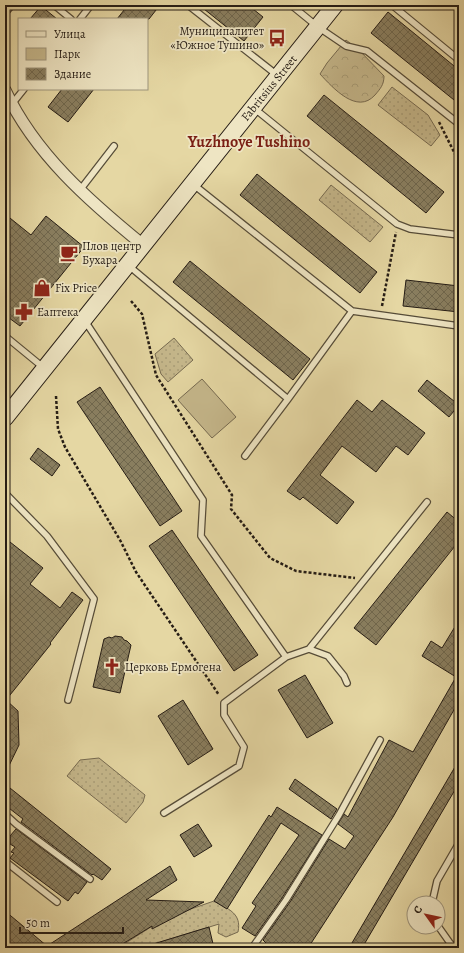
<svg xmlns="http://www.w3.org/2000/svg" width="464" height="953" font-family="Alegreya,serif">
<defs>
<pattern id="green-dots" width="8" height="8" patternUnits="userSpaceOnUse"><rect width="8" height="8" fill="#c5b78b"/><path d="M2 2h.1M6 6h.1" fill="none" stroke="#a99d77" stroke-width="1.8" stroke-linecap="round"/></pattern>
<pattern id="forest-crowns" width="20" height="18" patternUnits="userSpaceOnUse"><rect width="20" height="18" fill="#c5b78b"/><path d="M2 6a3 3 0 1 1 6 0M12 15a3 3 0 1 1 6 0" fill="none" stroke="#a99d77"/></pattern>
<pattern id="building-cross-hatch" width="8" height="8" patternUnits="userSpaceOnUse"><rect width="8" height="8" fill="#897e5f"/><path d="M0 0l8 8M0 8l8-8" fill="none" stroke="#70674d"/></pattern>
</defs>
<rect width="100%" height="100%" fill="#e5d7a3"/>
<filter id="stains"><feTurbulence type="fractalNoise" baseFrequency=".005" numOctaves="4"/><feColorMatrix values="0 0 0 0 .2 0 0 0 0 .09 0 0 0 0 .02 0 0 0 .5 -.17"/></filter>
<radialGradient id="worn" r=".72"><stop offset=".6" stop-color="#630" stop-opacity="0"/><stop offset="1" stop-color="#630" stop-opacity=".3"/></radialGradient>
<path fill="url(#green-dots)" stroke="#766a50" d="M392 87 428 115 440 135 431 146 378 105Z
M331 185 383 227 370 242 319 200Z
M174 338 193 360 168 382 161 374 155 354Z
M99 758 145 795 143 802 126 823 67 776 80 760Z
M214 901C228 909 242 913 238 932L226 937 218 933 219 924 151 945 150 948H118L165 918Z"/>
<path fill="url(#forest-crowns)" stroke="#766a50" d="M346 40 359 50 384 76C384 85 380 89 375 95 357 115 333 88 320 74L327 63Z"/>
<path fill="#c5b78b" stroke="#766a50" d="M202 379 236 417 212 438 178 400Z"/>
<path fill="url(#building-cross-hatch)" stroke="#261d15" d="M128 5H160L149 19H117Z
M199 5H248L263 17 244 41Z
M41 6 57 19H30Z
M388 12 459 70V104L371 33Z
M62 89H94L68 122 48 107Z
M324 95 444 192 426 213 307 116Z
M257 174 377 272 360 293 240 195Z
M5 214 31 235 46 216 84 247 20 326 5 315V264L9 259 5 255Z
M190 261 310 359 293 380 173 282Z
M406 280 459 286V312L403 306Z
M427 380 459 405 449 417 418 391Z
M100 387 182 511 160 526 77 402Z
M357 400 372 412 382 400 425 433 408 455 396 446 376 472 342 446 320 475 354 502 337 524 303 497 300 500 287 491Z
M38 448 60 465 52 476 30 459Z
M447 512 459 522V541L376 645 354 628Z
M172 530 258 655 234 671 149 546Z
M10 542 43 568 30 584 60 608 72 592 83 600 50 643 51 644 6 700 18 711 19 745 5 774V747L6 743 5 702V549Z
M459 620V701L393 817 308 948H263L266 943 263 940 290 902 329 839 345 849 354 836 338 824 344 814 348 817 389 740 413 752 456 677 422 656 431 641 442 648Z
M115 636 122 637 124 640 127 641 131 645 120 693 93 687 104 639 109 637 112 638Z
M305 675 333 723 307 738 278 690Z
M183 700 213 749 188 765 158 716Z
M459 760V783L362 948H349Z
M295 779 337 809 331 819 289 789Z
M5 784 111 869 102 880 93 874 92 875 21 822 23 819 5 805Z
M277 807 322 835 282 898 255 936 242 928 256 906 252 903 299 835 281 823 227 909 214 901 269 815 271 817Z
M198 824 212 846 194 857 180 835Z
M16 829 87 882 78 894 75 892 68 901 10 858 14 853 11 852 15 847 10 844V836Z
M170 866 177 880 146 900 204 902 152 929V926L116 948H14L5 941V911L47 946Z
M209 927 214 948H151L150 945Z"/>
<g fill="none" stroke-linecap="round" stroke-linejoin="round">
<g stroke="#564c38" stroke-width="8">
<path id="service" d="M54 5 71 19
M188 5 277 75
M291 5 318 27 346 46 367 51 459 124
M392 5 459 60
M5 13 12 5
M80 19 91 5
M5 105 12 104 24 89
M255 109 397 224 410 229 459 235
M194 185 352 311 459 326
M80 190 114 146
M129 266 288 399
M85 321 203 500 201 536 286 657 309 649 328 656 344 676 347 683
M5 336 44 368
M245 456 288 399 352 311
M5 493 47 536 94 599 68 700
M309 649 427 502
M164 813 239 766 244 747 224 715V703L286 657
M5 814 16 824 90 879
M6 814V862L57 902
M432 903 437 881 459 843
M438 926 450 943 456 948
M252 948 286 900 339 815 380 740"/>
</g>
<g stroke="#564c38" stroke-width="13">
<path id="minor" d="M5 90C35 154 89 201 143 245"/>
</g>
<g stroke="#261d15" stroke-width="18">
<path id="secondary" d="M5 418 335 5"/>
</g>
<path stroke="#261d15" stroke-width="2.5" stroke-dasharray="3 2" stroke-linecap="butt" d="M439 122 459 162
M131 301 142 314 156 375 232 495 231 509 270 558 296 571 355 578
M382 306 396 232
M56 396 58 429 65 447 120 540 136 572 219 695"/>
<use href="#service" stroke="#eee5c3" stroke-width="5.5"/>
<use href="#minor" stroke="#eee5c3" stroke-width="11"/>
<use href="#secondary" stroke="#eee5c3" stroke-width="16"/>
</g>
<defs>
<g id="bus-bare" transform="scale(1.38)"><path d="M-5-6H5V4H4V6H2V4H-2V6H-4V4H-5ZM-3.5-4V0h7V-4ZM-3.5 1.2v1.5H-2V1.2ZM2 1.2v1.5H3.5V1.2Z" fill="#8f2418" stroke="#eee5c3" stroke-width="2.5" paint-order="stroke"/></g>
<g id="cafe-bare" transform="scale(1.38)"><path d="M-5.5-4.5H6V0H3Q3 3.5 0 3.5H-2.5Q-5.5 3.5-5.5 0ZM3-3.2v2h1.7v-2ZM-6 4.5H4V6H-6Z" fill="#8f2418" stroke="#eee5c3" stroke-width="2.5" paint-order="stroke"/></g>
<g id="shop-bare" transform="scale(1.38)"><path d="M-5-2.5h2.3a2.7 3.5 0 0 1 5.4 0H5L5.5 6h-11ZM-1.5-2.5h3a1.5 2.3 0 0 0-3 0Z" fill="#8f2418" stroke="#eee5c3" stroke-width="2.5" paint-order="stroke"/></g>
<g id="pharmacy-bare" transform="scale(1.38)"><path d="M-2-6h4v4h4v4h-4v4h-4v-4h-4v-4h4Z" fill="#8f2418" stroke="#eee5c3" stroke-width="2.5" paint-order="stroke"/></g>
<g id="church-bare" transform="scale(1.38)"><path d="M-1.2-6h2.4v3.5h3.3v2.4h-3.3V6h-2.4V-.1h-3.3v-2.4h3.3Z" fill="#8f2418" stroke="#eee5c3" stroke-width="2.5" paint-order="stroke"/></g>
</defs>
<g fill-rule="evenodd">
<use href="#bus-bare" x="277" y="38"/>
<use href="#cafe-bare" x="69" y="253"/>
<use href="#shop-bare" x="42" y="288"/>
<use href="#pharmacy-bare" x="24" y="312"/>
<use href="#church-bare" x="112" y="667"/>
</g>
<g text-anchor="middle" stroke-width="3.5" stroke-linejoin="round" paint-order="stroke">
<g font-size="12" fill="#261d15" stroke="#eee5c3" text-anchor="start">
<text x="264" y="35" text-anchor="end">Муниципалитет<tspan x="264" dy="14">«Южное Тушино»</tspan></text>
<text x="82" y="250">Плов центр<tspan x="82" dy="14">Бухара</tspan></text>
<text x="55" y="292">Fix Price</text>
<text x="37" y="316">Еаптека</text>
<text x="125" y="671">Церковь Ермогена</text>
</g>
<g font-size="12" fill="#261d15" stroke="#eee5c3">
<text transform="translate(269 88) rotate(-51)" y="4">Fabritsius Street</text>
</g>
<g font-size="16" font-weight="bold" fill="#7a1f14" stroke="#eee5c3">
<text x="249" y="147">Yuzhnoye Tushino</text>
</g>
</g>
<rect width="464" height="953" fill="none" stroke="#e5d7a3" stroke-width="20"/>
<rect x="6" y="6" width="452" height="941" fill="none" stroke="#261d15" stroke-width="2"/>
<rect x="10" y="10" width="444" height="933" fill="none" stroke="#261d15"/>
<rect x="18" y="18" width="130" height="72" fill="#eee5c3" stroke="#9e957d"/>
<rect x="26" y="31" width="20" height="6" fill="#eee5c3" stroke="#9e957d"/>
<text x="54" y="38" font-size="12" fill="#261d15">Улица</text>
<rect x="26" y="48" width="20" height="12" fill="#c5b78b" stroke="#9e957d"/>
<text x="54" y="58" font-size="12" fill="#261d15">Парк</text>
<rect x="26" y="68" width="20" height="12" fill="url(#building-cross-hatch)" stroke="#9e957d"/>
<text x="54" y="78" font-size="12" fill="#261d15">Здание</text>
<g transform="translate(426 915) rotate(303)"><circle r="19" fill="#eee5c3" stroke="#9e957d"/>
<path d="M0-3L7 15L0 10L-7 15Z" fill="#8f2418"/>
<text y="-6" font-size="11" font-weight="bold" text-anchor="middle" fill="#261d15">С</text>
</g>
<path d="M20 927v6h103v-6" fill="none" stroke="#261d15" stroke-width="2"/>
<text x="26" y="927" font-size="12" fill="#261d15" stroke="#eee5c3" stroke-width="3" paint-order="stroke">50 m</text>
<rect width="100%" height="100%" filter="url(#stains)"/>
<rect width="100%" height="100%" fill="url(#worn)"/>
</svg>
